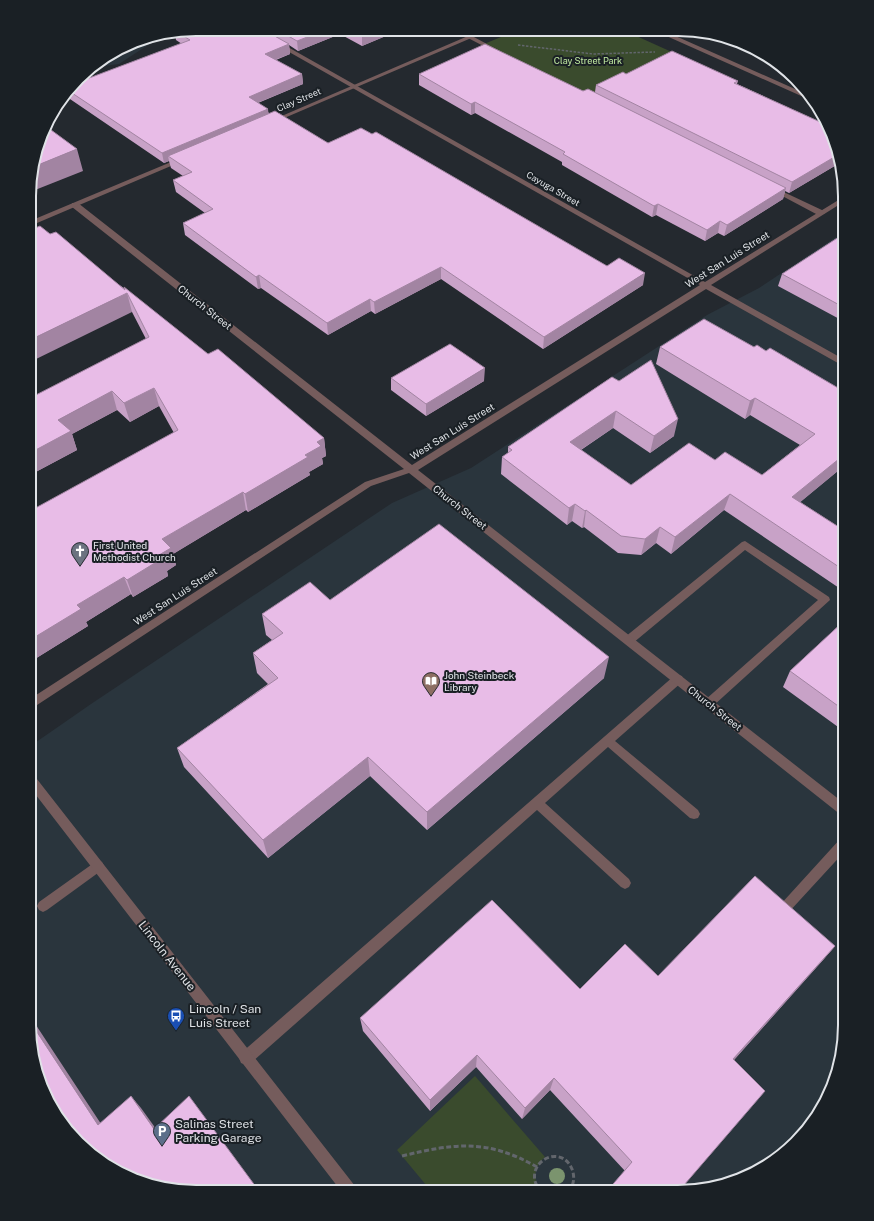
<svg xmlns="http://www.w3.org/2000/svg" width="874" height="1221" font-family="'Public Sans',sans-serif">
<rect width="100%" height="100%" fill="#24292f"/>
<path fill="#2a353d" d="M165 34 119 64 90 68 142 38Z
M845 231V1036L836 1079 817 1118 788 1151 751 1175 678 1192 175 1191 133 1179 95 1158 46 1098 29 1025V747L91 704 392 503 471 468 707 315 759 288Z"/>
<path fill="#3a4b2d" d="M518 30H623L674 53 588 96 484 44Z
M475 1076 545 1157C534 1166 532 1180 541 1192L431 1191 397 1150Z"/>
<g fill="none" stroke-linecap="round" stroke-linejoin="round">
<path stroke="#62666c" stroke-width="1.5" stroke-dasharray="2.5 1.5" stroke-linecap="butt" d="M518 45 593 54 655 52"/>
<path stroke="#62666c" stroke-width="3" stroke-dasharray="5 2.5" stroke-linecap="butt" d="M402 1156C455 1143 488 1139 537 1167
M541 1192C539 1189 536 1185 535 1181 530 1159 562 1145 572 1169 575 1177 574 1184 569 1192"/>
<path fill="#755c5c" fill-rule="evenodd" d="M468 36H472L500 51 495 52 468 38Z
M773 187 824 211 825 213 821 215H818L771 190 770 189Z
M745 541 829 597 830 600 713 706 709 707 705 706 704 703 705 700 818 600 745 550 633 643 629 644 625 643 624 640 625 637 742 542Z
M678 675 682 676 683 679 682 682 615 741 698 810 700 814 698 818 694 819 690 818 608 747 545 803 629 879 631 883 629 887 625 889 621 887 537 810 251 1063 246 1065 241 1063 239 1058 241 1053 674 676Z
M845 837V851L788 913 784 915 780 913 778 909 780 905 841 838Z
M98 860 102 862 104 866 102 870 47 910 43 912 39 910 37 906 39 902Z"/>
<path fill="#755c5c" fill-rule="evenodd" d="M653 30H662L804 93 808 99Z
M275 42H279L705 282 845 196V201L711 285 845 360V367L706 289 418 470 845 804V816L841 815 409 473 371 486 34 707 30 708V699L365 482 404 469 72 207V203H78L412 465 700 285 275 44Z
M29 772 33 774 355 1186 357 1191H341L29 786Z"/>
<path fill="#755c5c" fill-rule="evenodd" d="M482 30H490L275 122 270 121Z
M183 157 186 159 185 160 30 226V221Z"/>
</g>
<circle fill="#7b946e" cx="557" cy="1176" r="8"/>
<path fill="#c8a2c7" d="M196 29 400 30 362 46 340 34 298 51 289 45 290 54 276 60 302 74 303 84 258 103 269 113 328 143 372 134 607 266 643 285 543 349 441 279 375 314 371 311 328 335 261 288 258 289 185 235 183 223 205 213 176 192 173 180 183 176 171 168 169 161 164 163 67 97 66 95 76 83 182 44 176 40 175 33Z
M732 39 741 42 750 47Z
M419 74 595 92 596 85 626 74 738 81 737 84 829 126 838 164 789 193 785 191 783 199 724 236 718 233 705 241 656 215 652 217 562 165V162L475 113 471 115 419 85Z
M845 233V322L778 286 782 274Z
M50 234 125 289 208 354 324 438 326 456 322 458 323 464 309 472 310 475 248 512 246 510 173 554 176 565 167 571 168 576 133 597 131 594 86 622 88 626 30 662 174 433 159 406 130 422 117 410 72 434 77 450 30 475 146 339 132 312Z
M660 347H754L766 351 845 392V474L839 470 800 502 845 531V592L724 510 671 554 656 543 641 555 618 553 584 527 582 528 572 521 567 525 501 474 502 457 508 453V447L612 377 674 436 650 453 613 428 581 450 631 485 715 460 762 475 800 445 750 415 745 419 656 364Z
M391 378 484 381 426 416 391 390Z
M330 600 604 678 427 830 370 776 268 858 184 767 177 748 268 684 257 673 253 653 272 640 266 635 262 614Z
M845 620V732L783 687 790 671Z
M835 946 823 960 734 1060 678 1192H606L625 1171 550 1090 522 1119 476 1067 430 1111 363 1031 360 1018 580 989Z"/>
<path fill="#a284a2" d="M328 29H340V34L298 51 297 41Z
M378 30H400L362 46V36Z
M289 44 290 54 266 63 265 54Z
M302 74 303 84 250 106 249 97Z
M475 102V113L471 115V104Z
M268 109 269 118 168 156 169 161 164 163 162 153Z
M77 149 83 171 30 192V174L33 167Z
M836 156 838 164 789 193 792 182Z
M786 188 783 199 724 236 727 225Z
M658 204 656 215 652 217 654 206Z
M720 221 718 233 705 241 707 230Z
M441 267V279L375 314 374 302Z
M645 273 643 285 543 349 544 337Z
M259 275 261 288 258 289 256 277Z
M127 293 132 312 30 362V340Z
M370 299 371 311 328 335 327 323Z
M485 368 484 381 426 416V404Z
M154 388 159 406 130 422 124 403Z
M112 391 117 410 72 434 77 450 30 475V453L58 420Z
M755 398 750 415 745 419 750 401Z
M616 411 613 428 567 459 570 442Z
M678 419 674 436 650 453 654 436Z
M324 438 326 456 322 458 323 464 309 472 310 475 248 512 245 494 305 455 317 442Z
M845 454V457L839 470 786 514 792 497Z
M243 492 246 510 173 554 176 565 167 571 168 576 133 597 127 580 159 555 162 539Z
M730 494 724 510 671 554 675 537Z
M575 504 572 521 567 525 569 508Z
M586 510 584 527 582 528 585 511Z
M660 527 656 543 641 555 645 539Z
M124 577 131 594 86 622 88 626 30 662V640L77 605Z
M609 657 604 678 427 830V812Z
M368 757 370 776 268 858 263 840Z
M835 946 823 960 724 1071 733 1059Z
M29 1015 30 1016 109 1136 98 1125 29 1020Z
M477 1055 476 1067 430 1111V1100Z
M554 1078 550 1090 522 1119 525 1108Z
M131 1096 141 1108 164 1140 154 1129Z"/>
<path fill="#e8bce7" stroke="#a284a2" d="M196 29H262L289 44 265 54 302 74 249 97 268 109 162 153 69 91 76 83 190 40 177 32Z
M276 29H328L297 41Z
M348 29 378 30 362 36Z
M485 44 583 91 588 89 786 188 727 225 720 221 707 230 658 204 654 206 563 154 565 152 475 102 471 104 419 74Z
M672 51 738 81 734 83 829 126 836 156 792 182 596 85 623 72 626 74Z
M275 111 328 143 361 128 372 134 376 132 607 266 619 258 645 273 544 337 441 267 374 302 370 299 327 323 259 275 256 277 183 223 213 209 173 180 192 172 168 156Z
M47 127 77 149 33 167Z
M40 226 50 234 56 232 125 290 124 287 208 354 218 349 324 438 317 442 321 446 305 455 308 457 245 494 243 492 162 539 171 548 159 555 163 558 127 580 124 577 77 605 81 609 30 640V511L178 430 154 388 124 403 112 391 58 420 71 431 30 453V398L149 337 127 293 30 340V230Z
M845 233V308L782 274Z
M704 319 754 347 757 345 766 351 770 348 845 392V454L792 497 845 531V571L730 494 675 537 660 527 645 539 621 536 586 510 585 511 575 504 569 508 502 457 512 450 508 447 612 377 619 381 651 360 678 419 654 436 616 411 570 442 631 485 689 443 715 460 725 452 762 475 815 434 755 398 750 401 660 347Z
M450 344 485 368 426 404 391 378Z
M439 524 609 657 427 812 368 757 263 840 177 748 278 678 253 653 283 633 262 614 310 582 330 600Z
M845 620V711L790 671Z
M755 876 835 946 733 1059 765 1091 678 1192H610L608 1190 632 1162 554 1078 525 1108 477 1055 430 1100 360 1018 492 900 580 989 625 944 658 976Z
M29 1020 98 1125 131 1096 154 1129 189 1096 259 1191H175L133 1179 95 1158 46 1098 29 1025Z"/>
<defs>
<g id="church-pin" transform="scale(0.9)"><path d="M0 17L-7.5 6A9.5 9.5 0 1 1 7.5 6Z" fill="#6b7280" stroke="#1a2025"/><path d="M-1.2-6h2.4v3.5h3.3v2.4h-3.3V6h-2.4V-.1h-3.3v-2.4h3.3Z" fill="#fff"/></g>
<g id="library-pin" transform="scale(0.9)"><path d="M0 17L-7.5 6A9.5 9.5 0 1 1 7.5 6Z" fill="#8d6e63" stroke="#1a2025"/><path d="M-6-4Q-3-5.5-.7-3.5V5Q-3 3-6 4ZM6-4Q3-5.5 .7-3.5V5Q3 3 6 4Z" fill="#fff"/></g>
<g id="bus-pin" transform="scale(0.9)"><path d="M0 17L-7.5 6A9.5 9.5 0 1 1 7.5 6Z" fill="#1a4fb4" stroke="#1a2025"/><path d="M-5-6H5V4H4V6H2V4H-2V6H-4V4H-5ZM-3.5-4V0h7V-4ZM-3.5 1.2v1.5H-2V1.2ZM2 1.2v1.5H3.5V1.2Z" fill="#fff"/></g>
<g id="parking-pin" transform="scale(0.9)"><path d="M0 17L-7.5 6A9.5 9.5 0 1 1 7.5 6Z" fill="#5c6f8a" stroke="#1a2025"/><path d="M-3.5-5.5H1a3.5 3.5 0 0 1 0 7H-1V5.5H-3.5ZM-1-3.4V-.6H.8a1.4 1.4 0 0 0 0-2.8Z" fill="#fff"/></g>
</defs>
<g fill-rule="evenodd">
<use href="#church-pin" x="80" y="551"/>
<use href="#library-pin" x="431" y="681"/>
<use href="#bus-pin" x="176" y="1016"/>
<use href="#parking-pin" x="162" y="1131"/>
</g>
<g text-anchor="middle" stroke-width="4" stroke-linejoin="round" paint-order="stroke">
<g font-size="9" fill="#c2eba2" stroke="#1a2025">
<text x="588" y="64">Clay Street Park</text>
</g>
<g font-size="9" fill="#e0e3e7" stroke="#1a2025">
<text transform="translate(299 100) rotate(-23)" y="3">Clay Street</text>
<text transform="translate(553 189) rotate(30)" y="3">Cayuga Street</text>
</g>
<g font-size="10" fill="#e0e3e7" stroke="#1a2025">
<text transform="translate(727 259) rotate(-32)" y="4">West San Luis Street</text>
<text transform="translate(205 307) rotate(38)" y="4">Church Street</text>
<text transform="translate(452 431) rotate(-32)" y="4">West San Luis Street</text>
<text transform="translate(460 507) rotate(38)" y="4">Church Street</text>
<text transform="translate(175 596) rotate(-33)" y="4">West San Luis Street</text>
<text transform="translate(715 708) rotate(38)" y="4">Church Street</text>
</g>
<g font-size="10" fill="#e0e3e7" stroke="#1a2025" text-anchor="start">
<text x="93" y="549">First United<tspan x="93" dy="12">Methodist Church</tspan></text>
<text x="444" y="679">John Steinbeck<tspan x="444" dy="12">Library</tspan></text>
</g>
<g font-size="12" fill="#e0e3e7" stroke="#1a2025">
<text transform="translate(167 956) rotate(52)" y="4">Lincoln Avenue</text>
</g>
<g font-size="12" fill="#e0e3e7" stroke="#1a2025" text-anchor="start">
<text x="189" y="1013">Lincoln / San<tspan x="189" dy="14">Luis Street</tspan></text>
<text x="175" y="1128">Salinas Street<tspan x="175" dy="14">Parking Garage</tspan></text>
</g>
</g>
<path d="M0 0H874V1221H0ZM196 36H678A160 160 0 0 1 838 196V1025A160 160 0 0 1 678 1185H196A160 160 0 0 1 36 1025V196A160 160 0 0 1 196 36Z" fill="#1a2025" fill-rule="evenodd"/>
<path fill="none" stroke="#e0e3e7" stroke-width="2" d="M196 36H678A160 160 0 0 1 838 196V1025A160 160 0 0 1 678 1185H196A160 160 0 0 1 36 1025V196A160 160 0 0 1 196 36Z"/>
</svg>
